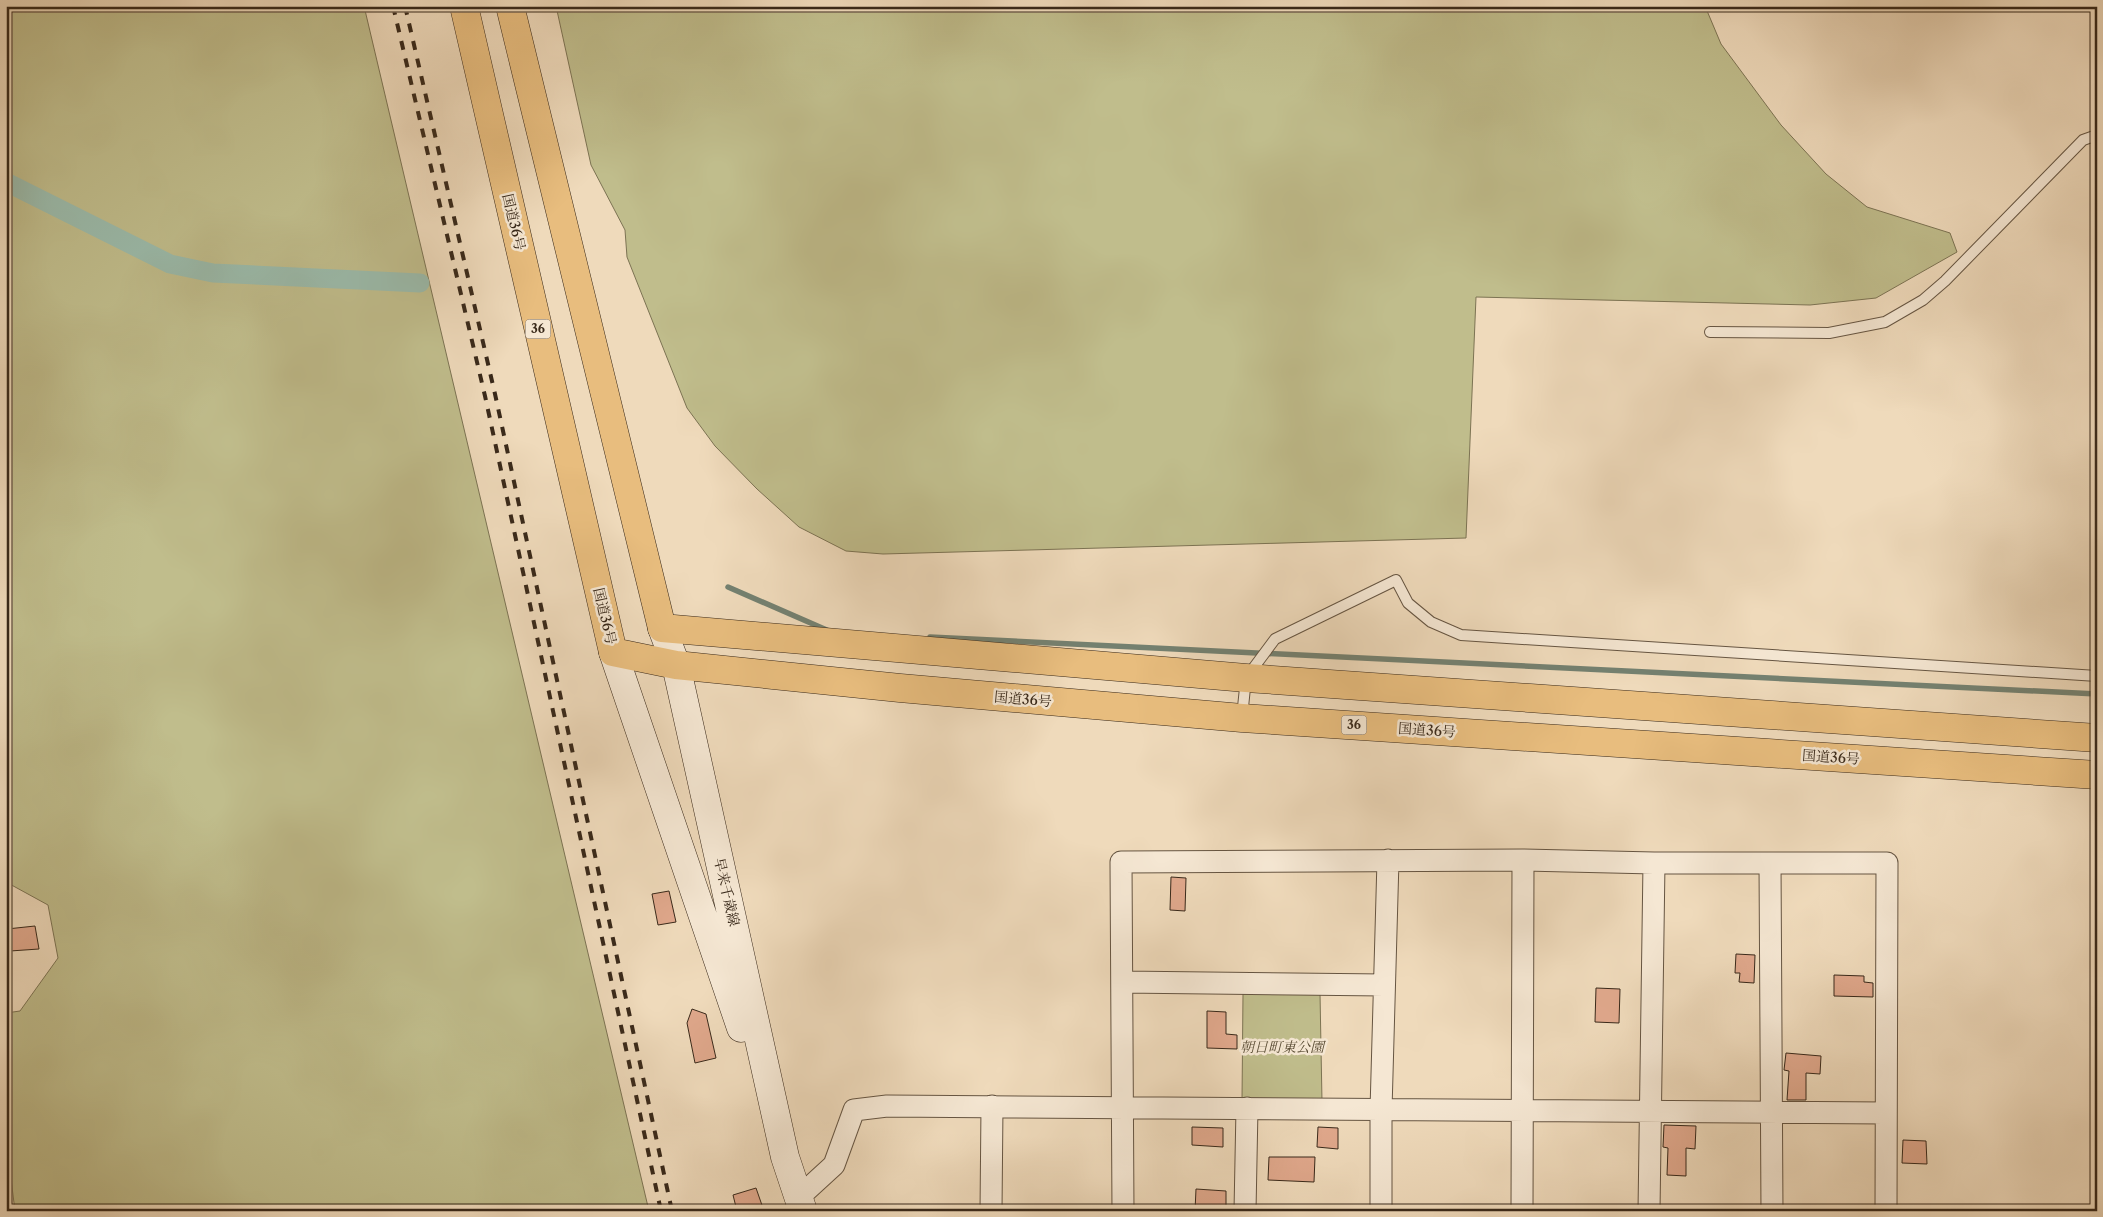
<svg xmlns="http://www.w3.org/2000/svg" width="2103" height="1217" font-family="'Libre Caslon Text','Noto Serif JP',serif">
<rect width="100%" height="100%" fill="#efdabb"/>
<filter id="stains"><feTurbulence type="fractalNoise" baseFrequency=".004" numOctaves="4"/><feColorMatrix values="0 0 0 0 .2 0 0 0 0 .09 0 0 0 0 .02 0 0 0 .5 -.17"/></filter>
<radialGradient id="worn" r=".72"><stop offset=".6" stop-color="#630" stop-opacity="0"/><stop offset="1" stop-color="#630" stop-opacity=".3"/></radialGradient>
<path fill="#c0bd8c" stroke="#7c7353" d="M6 6H364L649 1211H15L6 1139V1013L20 1011 58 958 48 905 6 882Z
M556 6H1705L1721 44 1781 125 1826 174 1867 207 1950 233 1957 252 1876 298 1810 305 1476 297 1466 538 883 554 846 551 799 527 757 489 715 446 687 408 627 257 625 230 591 165Z
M1320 993 1322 1102 1242 1100 1243 994Z"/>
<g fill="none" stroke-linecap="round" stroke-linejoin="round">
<path stroke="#748171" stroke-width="5.5" d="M728 587 829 631
M930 637 2097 694"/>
<path stroke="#9bbbab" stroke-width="19" d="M6 182 170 264 213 273 420 283"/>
</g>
<path fill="#e0a88c" stroke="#39291a" d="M1171 877 1186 878 1185 911 1170 910Z
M669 891 676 922 658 925 652 894Z
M35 926 39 949 10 951 7 929Z
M1736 954 1755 955 1754 983 1739 982 1740 973H1735Z
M1834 975 1864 976V982L1873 983V997L1834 996Z
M1596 988 1620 989 1619 1023 1595 1022Z
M692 1009 706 1014 716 1058 695 1063 687 1023Z
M1207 1011 1226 1012V1034L1237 1035V1049L1207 1048Z
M1786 1053 1821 1056 1820 1074 1806 1073V1100H1787L1789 1071 1784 1070Z
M1664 1125 1696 1126 1695 1149 1686 1148V1176L1667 1175 1668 1148 1663 1147Z
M1192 1127 1223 1128V1147L1192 1145Z
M1318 1127 1338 1128V1149L1317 1147Z
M1903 1140 1926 1141 1927 1164 1902 1163Z
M1269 1157H1315L1314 1182 1268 1180Z
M756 1188 764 1211H737L733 1195Z
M1196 1189 1226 1191V1211H1195Z"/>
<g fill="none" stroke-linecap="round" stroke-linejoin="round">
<g stroke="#665542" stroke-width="12">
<path id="service" d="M1710 332 1829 333 1885 322 1923 300 1945 281 2083 140 2097 135
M1242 717 1246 678 1275 639 1396 580 1408 603 1431 622 1461 635 2097 676"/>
</g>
<g stroke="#665542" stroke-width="23">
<path id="minor" d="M1770 863 1772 1211
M1122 982 1384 985
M798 1198 834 1165 854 1110 887 1106 1885 1113
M991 1211 992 1106
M1123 1211 1121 862 1523 860 1654 863H1887L1886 1211
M1245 1211 1247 1108
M1381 1211V1110L1388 860
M1522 1211 1523 860
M1649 1211 1654 863"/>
</g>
<g stroke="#39291a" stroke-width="29">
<path id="secondary" d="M662 628 676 665 785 1157 803 1211
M613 652 741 1028"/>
</g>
<g stroke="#39291a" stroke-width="29">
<path id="trunk" d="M464 6 613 652
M510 6 662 628
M662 628 1246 678 2097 738
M613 652 676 665 900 688 1242 718 2097 775"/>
</g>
<use href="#service" stroke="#f5e7d3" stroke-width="10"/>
<use href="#minor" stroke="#f5e7d3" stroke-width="21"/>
<use href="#secondary" stroke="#f5e7d3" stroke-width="28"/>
<use href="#trunk" stroke="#e8bd7e" stroke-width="28"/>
<path stroke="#39291a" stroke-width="4" stroke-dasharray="9 9" stroke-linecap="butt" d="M393 6 485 396 661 1211
M405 6 495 394 672 1211"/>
</g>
<g text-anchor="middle" stroke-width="5" stroke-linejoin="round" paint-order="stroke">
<g fill="#f5e7d3" stroke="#716252" stroke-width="1">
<rect x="525.5" y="319.5" width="25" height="19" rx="4"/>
<rect x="1341.5" y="715.5" width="25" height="19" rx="4"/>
</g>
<g font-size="12" font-weight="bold" fill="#39291a">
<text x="538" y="333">36</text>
<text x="1354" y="729">36</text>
</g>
<g font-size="14" fill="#39291a" stroke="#f5e7d3">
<text transform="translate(514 222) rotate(77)" y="5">国道36号</text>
<text transform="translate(605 616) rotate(77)" y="5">国道36号</text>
<text transform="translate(1023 699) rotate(5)" y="5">国道36号</text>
<text transform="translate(1427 730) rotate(4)" y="5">国道36号</text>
<text transform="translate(1831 757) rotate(4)" y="5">国道36号</text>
<text transform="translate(727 892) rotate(77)" y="5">早来千歳線</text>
</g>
<g font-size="14" font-style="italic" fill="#5b4e36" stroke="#f5e7d3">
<text x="1282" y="1052">朝日町東公園</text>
</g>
</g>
<rect width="2103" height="1217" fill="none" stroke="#efdabb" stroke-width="25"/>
<rect x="8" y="8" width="2088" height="1202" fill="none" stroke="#39291a" stroke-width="2.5"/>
<rect x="12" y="12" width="2078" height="1192" fill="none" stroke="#39291a"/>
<rect width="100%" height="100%" filter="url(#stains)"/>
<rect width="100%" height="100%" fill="url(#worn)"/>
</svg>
